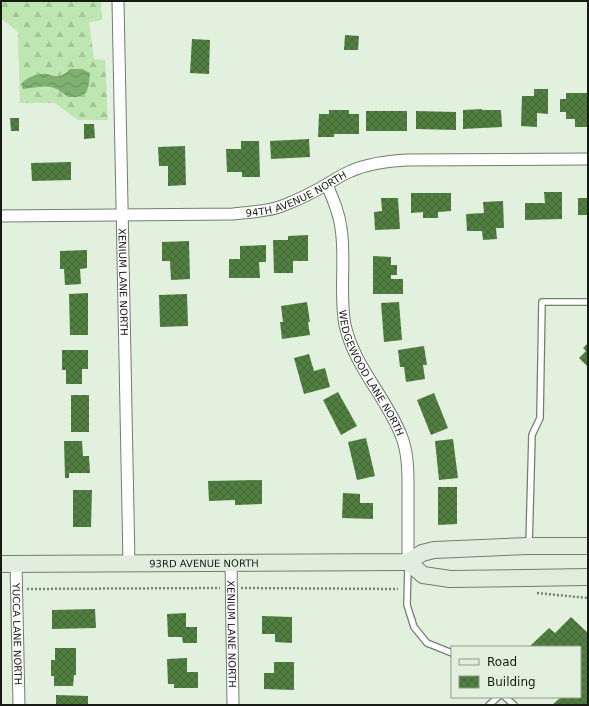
<svg xmlns="http://www.w3.org/2000/svg" width="589" height="706" font-family="'DejaVu Sans',sans-serif">
<defs>
<pattern id="forest-firs" width="22" height="20" patternUnits="userSpaceOnUse"><rect width="22" height="20" fill="#bde6b0"/><path d="M5 1l3.5 6h-7zM16 11l3.5 6h-7z" fill="#a2c596"/></pattern>
<pattern id="water-waves" width="16" height="10" patternUnits="userSpaceOnUse"><rect width="16" height="10" fill="#80b171"/><path d="M0 5q4-4 8 0t8 0" fill="none" stroke="#688f5c"/></pattern>
<pattern id="building-cross-hatch" width="8" height="8" patternUnits="userSpaceOnUse"><rect width="8" height="8" fill="#517f41"/><path d="M0 0l8 8M0 8l8-8" fill="none" stroke="#426735"/></pattern>
</defs>
<rect width="100%" height="100%" fill="#e2f0de"/>
<path fill="url(#forest-firs)" fill-rule="evenodd" d="M1 1H101L102 20 89 22 94 59 105 60 108 120H78L55 103H20L18 32 1 18ZM48 73 57 76 64 75 68 97 57 89 47 86 23 89Z"/>
<path fill="url(#water-waves)" d="M70 69H82L90 73 89 84 86 93 77 97H68L57 89 47 86 23 89 21 84C27 77 38 73 47 74 50 74 53 76 56 76 62 77 66 73 70 69Z"/>
<path fill="url(#building-cross-hatch)" d="M345 35 359 36 358 50H344Z
M192 39 210 40 209 74 190 73Z
M534 89H548V114L537 113V127L521 126 522 96H534Z
M566 93H588V127H575V119H566V112H560V99H566Z
M482 109V110H501L502 127 463 129V110Z
M329 110H349V114H359V134H334V137H318L319 114H329Z
M366 111H407V131H366Z
M416 111 456 112V130L416 129Z
M10 118H19V131H11Z
M84 124H94L95 138 84 139Z
M309 139 310 157 271 159 270 141Z
M241 141H259L260 177H242V172H227L226 149H241Z
M185 146 186 185 168 186V166H159L158 147Z
M71 162V180L32 181 31 163Z
M544 192H562V219L525 220V203H545Z
M411 193H451V211L438 212V218H423V212L411 213Z
M381 198H398L400 229 375 230 374 212 382 211Z
M578 198H588V215H578Z
M503 201 504 228H496L497 239 483 240 482 231H467L466 214 484 213 483 202Z
M308 235V261H293V273H274L273 240H288V236Z
M189 241 190 279 171 280 170 261H162V242Z
M266 245V262H259L260 278H229V259H240V246Z
M87 250V268L80 269 81 284 65 285 64 269H60V251Z
M373 256 391 257V265H397V275H391V279H403V294H373Z
M88 293V335H70L69 294Z
M187 294 188 326 160 327 159 295Z
M307 302 310 322H308L310 335 282 339 280 322H283L281 306Z
M399 302 402 340 384 342 381 303Z
M588 343V367L579 358 586 351 583 348Z
M424 346 427 365H423L425 379 406 382 404 367H400L398 350Z
M62 350H88V369H82V384H66V370H62Z
M309 354 314 371 325 368 330 387 304 394 294 358Z
M338 392 357 426 341 435 323 400Z
M434 393 448 428 431 435 417 400Z
M71 395H89V432H71Z
M366 438 375 476 357 480 348 442Z
M453 439 458 478 439 480 435 441Z
M64 441H82L83 456H89L90 473H69V478H65Z
M262 480V504L235 505V500L209 501 208 481Z
M438 487H457V524L438 525Z
M73 490H92L91 527H73Z
M343 493 360 494V503H373V519L342 518Z
M95 609 96 628 52 629V610Z
M186 613V627H197V643H183L182 637H168L167 614Z
M262 616 292 617V643L275 642V634H262Z
M571 617 588 633V705H552L560 698 558 697H580V647H529L549 628 555 633Z
M55 648H76V675H74L73 686H54V676H51V660H55Z
M187 658V672H198V688H174V684H168L167 659Z
M274 662H294V690L264 689V673H274Z
M56 695 88 696V705H56Z"/>
<g fill="none" stroke-linecap="round" stroke-linejoin="round">
<g stroke="#727e6e" stroke-width="8">
<path id="lane" d="M529 546 532 435 540 418 542 302H588
M408 566 407 605 414 627 427 643 452 653
M505 697 514 705
M489 705 498 697"/>
</g>
<g stroke="#727e6e" stroke-width="13">
<g id="street">
<path id="s1" d="M118 1 129 563"/>
<path id="s2" d="M327 185C333 199 339 212 341 228 346 260 339 293 345 325 354 366 386 397 401 435 409 454 408 477 408 498 408 519 408 540 408 562"/>
<path id="s3" d="M1 216 233 214C249 212 267 212 282 206 298 200 314 192 329 183 336 179 343 174 351 171 369 163 389 161 408 160L588 159"/>
<path id="s4" d="M231 563 233 705"/>
<path id="s5" d="M16 564 19 705"/>
</g>
</g>
<g stroke="#727e6e" stroke-width="18">
<g id="secondary">
<path d="M408 562 423 575 450 579 588 577"/>
<path id="s6" d="M1 564 408 562 422 553 434 550 528 546H588"/>
</g>
</g>
<path stroke="#798276" stroke-width="2.5" stroke-dasharray="2 2" stroke-linecap="butt" d="M241 588 398 589
M27 589 220 588
M537 593 588 598"/>
<use href="#lane" stroke="#fff" stroke-width="5.5"/>
<use href="#street" stroke="#fff" stroke-width="11"/>
<use href="#secondary" stroke="#e1eedd" stroke-width="16"/>
</g>
<g text-anchor="middle" stroke-width="3" stroke-linejoin="round" paint-order="stroke">
<g font-size="10" fill="#161b14" stroke="#e2f0de">
<text dy="4" stroke="none"><textPath href="#s3" startOffset="299">94TH AVENUE NORTH</textPath></text>
<text dy="4" stroke="none"><textPath href="#s1" startOffset="281">XENIUM LANE NORTH</textPath></text>
<text dy="4" stroke="none"><textPath href="#s2" startOffset="197">WEDGEWOOD LANE NORTH</textPath></text>
<text dy="4" stroke="none"><textPath href="#s6" startOffset="203">93RD AVENUE NORTH</textPath></text>
<text dy="4" stroke="none"><textPath href="#s5" startOffset="70">YUCCA LANE NORTH</textPath></text>
<text dy="4" stroke="none"><textPath href="#s4" startOffset="71">XENIUM LANE NORTH</textPath></text>
</g>
</g>
<rect width="589" height="706" fill="none" stroke="#161b14" stroke-width="4"/>
<rect x="451" y="646" width="130" height="52" fill="#e2f0de" stroke="#909b8d"/>
<rect x="459" y="659" width="20" height="6" fill="#e1eedd" stroke="#909b8d"/>
<text x="487" y="666" font-size="12" fill="#161b14">Road</text>
<rect x="459" y="676" width="20" height="12" fill="url(#building-cross-hatch)" stroke="#909b8d"/>
<text x="487" y="686" font-size="12" fill="#161b14">Building</text>
</svg>
